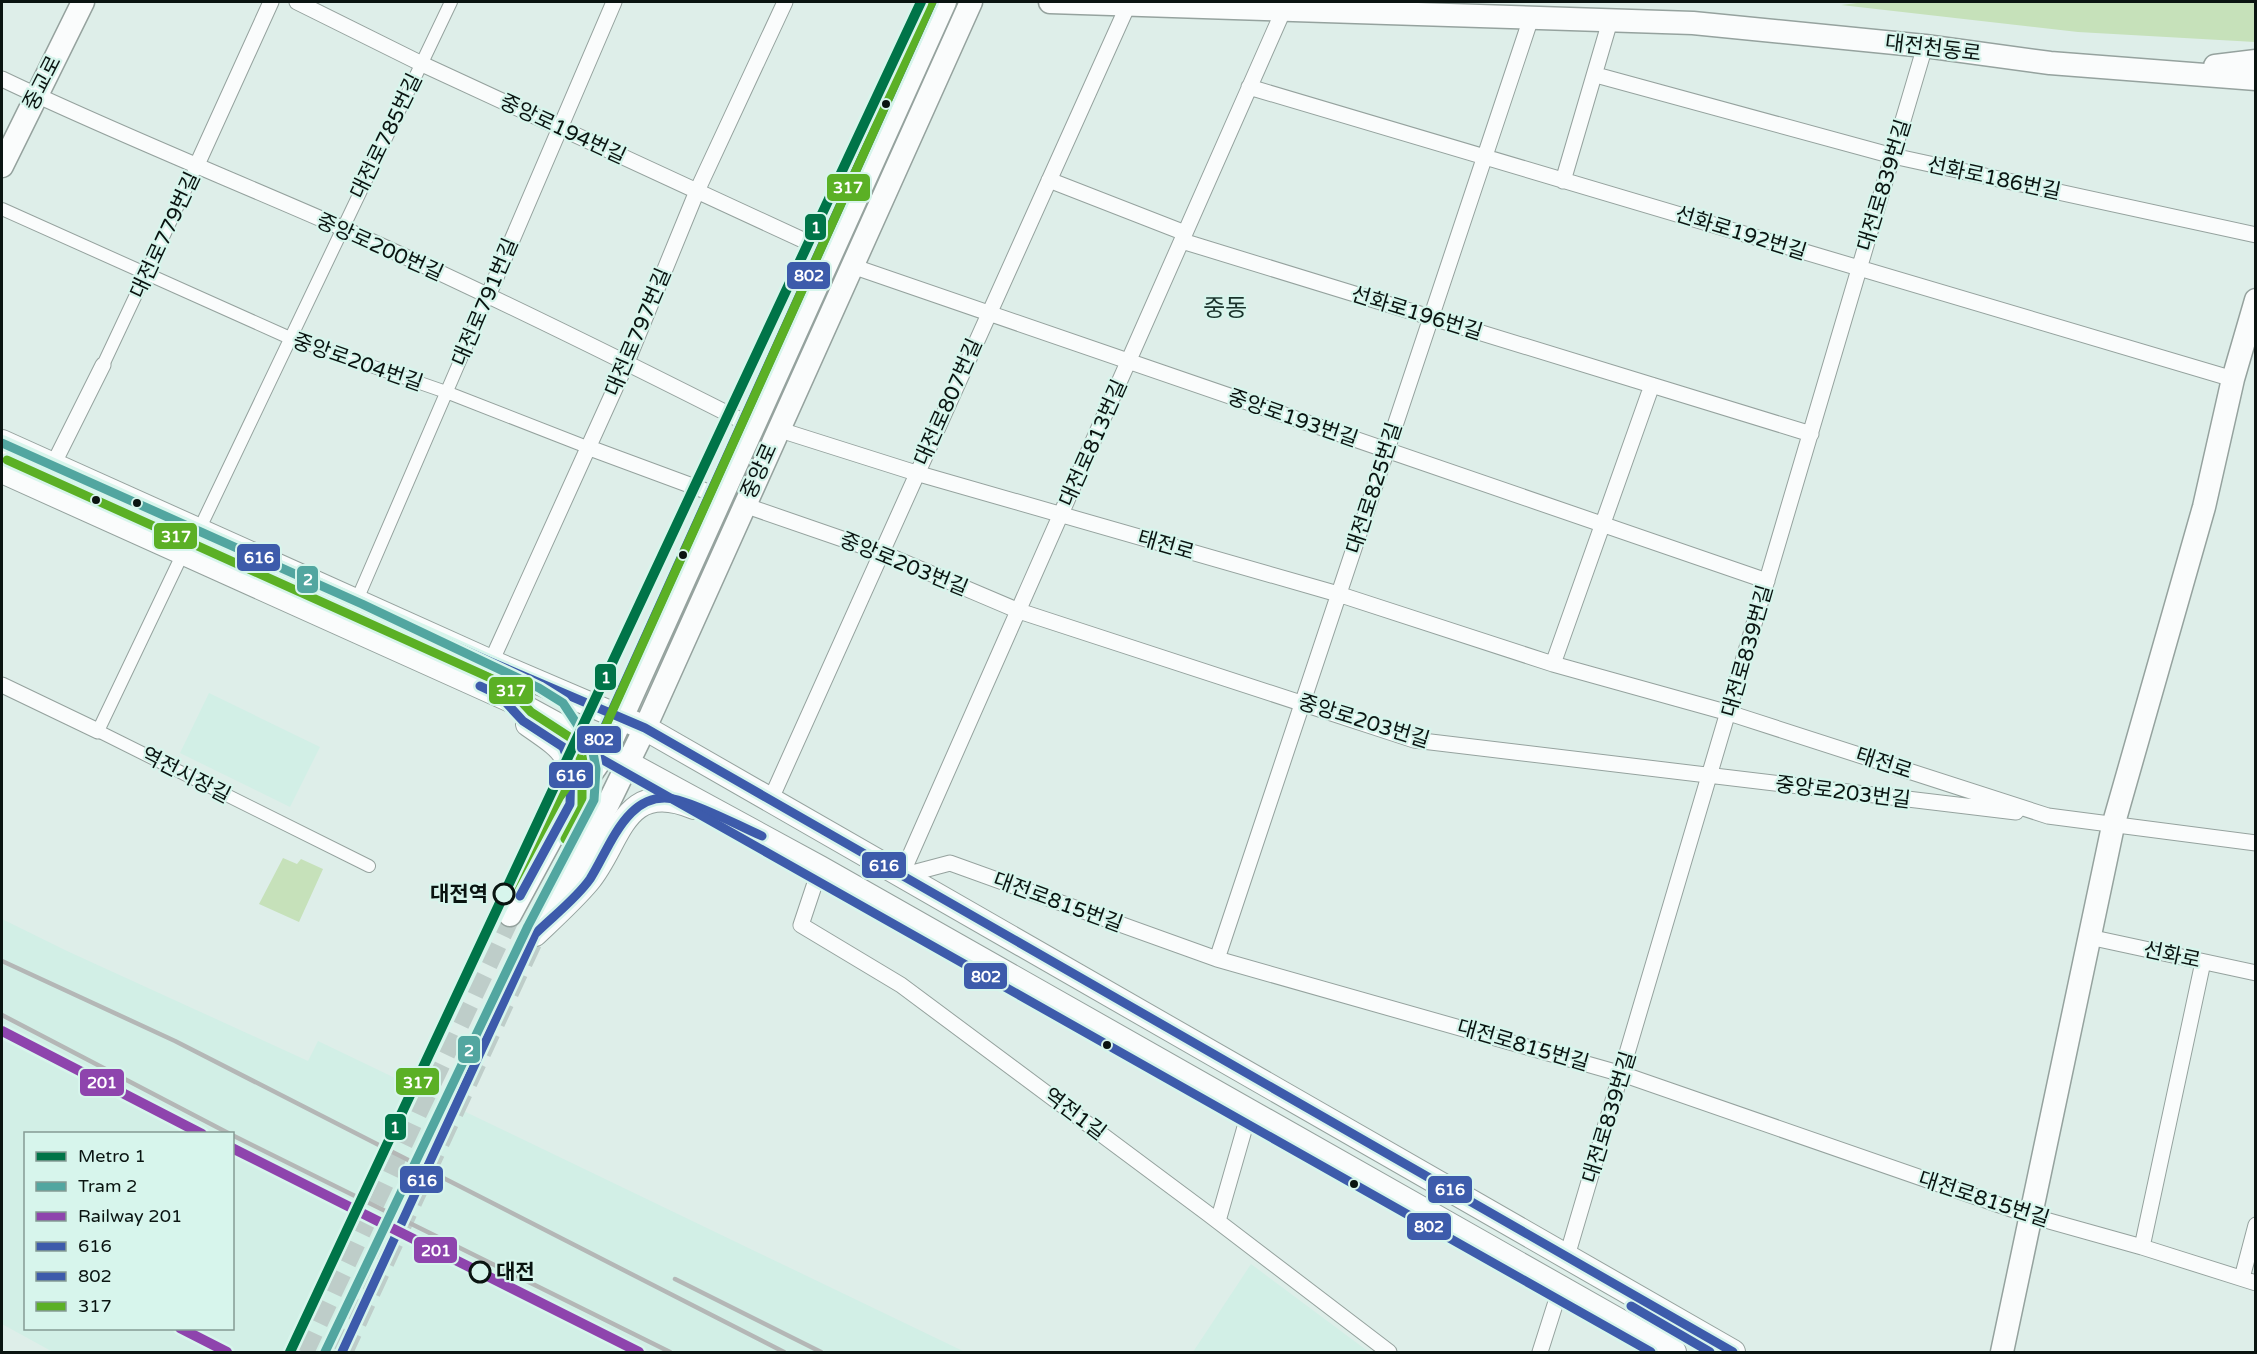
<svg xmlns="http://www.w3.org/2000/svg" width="2257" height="1354" font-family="'Varela Round','Noto Sans KR',sans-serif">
<rect width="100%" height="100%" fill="#deeee9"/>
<path fill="#d2efe6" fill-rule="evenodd" d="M209 693 320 747 290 807 180 753Z
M2 919 67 951 308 1061 318 1041 965 1352H53L2 1324ZM26 1134H232V1328H26Z
M1251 1264 1369 1352H1193Z"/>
<path fill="#c6e1ba" d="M1865 2H2255V42L2078 32 1841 5Z
M283 858 297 864 301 859 323 869 299 922 259 904Z"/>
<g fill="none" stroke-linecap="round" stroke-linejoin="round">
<path stroke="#becdc9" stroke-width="22" stroke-dasharray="22 11" stroke-linecap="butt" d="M303 1352 510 915
M342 1352 535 934"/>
<g stroke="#95a29e" stroke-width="14">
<path id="pedestrian" d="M2 209 290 338 446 392 587 447
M103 365 196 167
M199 530 451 2
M183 553 98 731 369 866
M356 602 488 296"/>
</g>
<g stroke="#95a29e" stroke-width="17">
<path id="minor" d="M297 2 422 64 831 253
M1596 75 1893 156 2256 235
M2 79C113 132 228 178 342 228 481 290 618 358 754 427
M1249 87 2233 379
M196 167 271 2
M1049 180 1185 233
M1563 181 1610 21
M1182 241 1811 434
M852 266 1767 581
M488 296 614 2
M777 429 916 473 1338 594 1553 664 1729 713 2048 816 2256 843
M587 447 722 497
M53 465 103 365
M744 505 880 552 1019 611 1414 740 2016 812
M491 662 627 362 697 191 785 2
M1553 664 1652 385
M2 685 98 731
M770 801 1128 5
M820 868 801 925 901 985 1207 1213 1389 1352
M901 876 950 863 1217 959 1622 1074 2031 1216 2142 1247 2256 1283
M901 876 1284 9
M2089 937 2256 973
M1217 959 1531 18
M1218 1221 1249 1113
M2142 1247 2203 962
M1567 1256 1925 46
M2242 1278 2256 1225
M1540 1352 1561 1286"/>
</g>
<g stroke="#95a29e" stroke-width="25">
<path id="secondary" d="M1050 2 1693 23 1925 46 2050 63 2256 79
M2215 66 2256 61
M2 166 83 2
M510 915 570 804 607 751 945 2
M540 925 608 804 645 728 971 2
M2002 1352 2113 826 2204 507 2233 379 2256 300"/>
</g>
<g stroke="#95a29e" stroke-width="26">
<path id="primary" d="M2 442 491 662 645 728 1733 1352
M2 471 515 702 820 868 1674 1352
M528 724C570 753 572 753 570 804
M535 934C553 917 572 900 588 881 620 843 622 777 694 807"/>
</g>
<use href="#pedestrian" stroke="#fafcfc" stroke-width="12"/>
<use href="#minor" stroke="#fafcfc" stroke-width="15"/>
<use href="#secondary" stroke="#fafcfc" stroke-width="22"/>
<use href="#primary" stroke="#fafcfc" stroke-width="24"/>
<path stroke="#b4b7b6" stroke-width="4.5" d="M2 961 175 1041 784 1352
M2 1015 230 1134
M232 1135 670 1352
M675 1279 821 1352"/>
<g stroke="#d7f5ec" stroke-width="14">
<path id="bus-1" d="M2 442 491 662 645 728 1733 1352
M480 686 499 695 523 721 563 747 571 767 570 804 520 896
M342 1352 535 934C552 917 576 899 590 879 610 848 628 786 678 800 706 808 735 824 762 836"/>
</g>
<g stroke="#d7f5ec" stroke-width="14">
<path id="bus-2" d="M932 2 596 746V756L1651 1352
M1631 1306 1710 1352"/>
</g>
<g stroke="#d7f5ec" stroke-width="14">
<path id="bus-3" d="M7 460 506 685 531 712 571 738 582 763V807L565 839
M292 1347 499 910 559 798 597 745 932 2"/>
</g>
<use href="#bus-1" stroke="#3d5bab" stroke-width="9"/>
<use href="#bus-2" stroke="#3d5bab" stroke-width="9"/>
<use href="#bus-3" stroke="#5bb025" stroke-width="9"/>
<g stroke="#d7f5ec" stroke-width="15">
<path id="rail-1" d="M2 1031 202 1134
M232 1148 639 1352
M180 1328 227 1352"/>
</g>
<use href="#rail-1" stroke="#8e44ad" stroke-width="10"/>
<g stroke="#d7f5ec" stroke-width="14">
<path id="tram-1" d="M2 443 362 604 539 688 563 703 592 747 596 769 594 800 528 926 325 1352"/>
</g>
<use href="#tram-1" stroke="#52a6a0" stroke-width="9"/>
<g stroke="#d7f5ec" stroke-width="15">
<path id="metro-1" d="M290 1352 921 2"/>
</g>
<use href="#metro-1" stroke="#007448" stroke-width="10"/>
</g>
<g fill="#0a1411" stroke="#d7f5ec" stroke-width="2">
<circle cx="886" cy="104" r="5"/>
<circle cx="96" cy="500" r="5"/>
<circle cx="137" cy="503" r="5"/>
<circle cx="683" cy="555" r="5"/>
<circle cx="1107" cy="1045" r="5"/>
<circle cx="1354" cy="1184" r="5"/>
</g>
<g fill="#d7f5ec" stroke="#0a1411" stroke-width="3">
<circle cx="504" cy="894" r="10"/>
<circle cx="480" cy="1272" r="10"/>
</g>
<g text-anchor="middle" stroke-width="4.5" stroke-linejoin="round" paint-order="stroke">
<g font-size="21" fill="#0a1411" stroke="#d7f5ec">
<text transform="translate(1933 48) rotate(7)" y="7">대전천동로</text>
<text transform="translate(42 83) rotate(-63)" y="7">중교로</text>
<text transform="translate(563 129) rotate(25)" y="7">중앙로194번길</text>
<text transform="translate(386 136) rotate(-64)" y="7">대전로785번길</text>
<text transform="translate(1994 178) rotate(12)" y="7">선화로186번길</text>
<text transform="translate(1884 185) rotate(-73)" y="7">대전로839번길</text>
<text transform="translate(1741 233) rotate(17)" y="7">선화로192번길</text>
<text transform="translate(165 235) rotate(-65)" y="7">대전로779번길</text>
<text transform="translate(380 247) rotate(24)" y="7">중앙로200번길</text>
<text transform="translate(485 302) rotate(-67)" y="7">대전로791번길</text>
<text transform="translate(1417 313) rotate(17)" y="7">선화로196번길</text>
<text transform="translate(638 332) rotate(-67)" y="7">대전로797번길</text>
<text transform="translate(358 362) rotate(19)" y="7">중앙로204번길</text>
<text transform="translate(948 402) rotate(-66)" y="7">대전로807번길</text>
<text transform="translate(1293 418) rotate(19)" y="7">중앙로193번길</text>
<text transform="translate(1093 443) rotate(-66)" y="7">대전로813번길</text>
<text transform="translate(759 471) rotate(-66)" y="7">중앙로</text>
<text transform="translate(1374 488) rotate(-72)" y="7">대전로825번길</text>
<text transform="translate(1166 545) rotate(16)" y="7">태전로</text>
<text transform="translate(904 564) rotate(22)" y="7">중앙로203번길</text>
<text transform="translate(1747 651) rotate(-74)" y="7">대전로839번길</text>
<text transform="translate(1364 721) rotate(17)" y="7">중앙로203번길</text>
<text transform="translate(1884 763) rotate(18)" y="7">태전로</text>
<text transform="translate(186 775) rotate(27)" y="7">역전시장길</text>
<text transform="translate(1843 792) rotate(7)" y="7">중앙로203번길</text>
<text transform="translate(1058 902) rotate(20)" y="7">대전로815번길</text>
<text transform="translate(2172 955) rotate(12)" y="7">선화로</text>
<text transform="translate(1523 1045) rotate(16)" y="7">대전로815번길</text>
<text transform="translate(1075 1114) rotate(37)" y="7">역전1길</text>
<text transform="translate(1609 1117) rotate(-73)" y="7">대전로839번길</text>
<text transform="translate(1984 1199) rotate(18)" y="7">대전로815번길</text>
</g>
<g font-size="21" font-weight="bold" fill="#0a1411" stroke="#d7f5ec" text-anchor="end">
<text x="488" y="901">대전역</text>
<text x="496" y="1279" text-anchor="start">대전</text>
</g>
<g font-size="24" fill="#19322b" stroke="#d7f5ec">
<text x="1225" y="316">중동</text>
</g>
</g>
<g stroke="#d7f5ec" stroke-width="2">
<rect x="826" y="173" width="45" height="29" rx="6" fill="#5bb025"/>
<rect x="804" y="213" width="23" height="28" rx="6" fill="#007448"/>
<rect x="786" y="261" width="45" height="29" rx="6" fill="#3d5bab"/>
<rect x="153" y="522" width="45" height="28" rx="6" fill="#5bb025"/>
<rect x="236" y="543" width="45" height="29" rx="6" fill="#3d5bab"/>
<rect x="296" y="565" width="23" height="29" rx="6" fill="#52a6a0"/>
<rect x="594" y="663" width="23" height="28" rx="6" fill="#007448"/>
<rect x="488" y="676" width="46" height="29" rx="6" fill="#5bb025"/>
<rect x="576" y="725" width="46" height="29" rx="6" fill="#3d5bab"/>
<rect x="548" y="761" width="46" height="28" rx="6" fill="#3d5bab"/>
<rect x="861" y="851" width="46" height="28" rx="6" fill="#3d5bab"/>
<rect x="963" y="962" width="45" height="28" rx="6" fill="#3d5bab"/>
<rect x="457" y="1035" width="24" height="29" rx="6" fill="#52a6a0"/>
<rect x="395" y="1067" width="45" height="29" rx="6" fill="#5bb025"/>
<rect x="79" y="1068" width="46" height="29" rx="6" fill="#8e44ad"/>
<rect x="384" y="1113" width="23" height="28" rx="6" fill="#007448"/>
<rect x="399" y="1165" width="45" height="29" rx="6" fill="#3d5bab"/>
<rect x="1427" y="1175" width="46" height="29" rx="6" fill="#3d5bab"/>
<rect x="1406" y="1212" width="46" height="29" rx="6" fill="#3d5bab"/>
<rect x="413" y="1236" width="45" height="28" rx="6" fill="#8e44ad"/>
</g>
<g font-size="16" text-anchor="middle" font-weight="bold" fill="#fff">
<text x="848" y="193">317</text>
<text x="816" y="233">1</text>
<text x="809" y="281">802</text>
<text x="176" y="542">317</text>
<text x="259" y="563">616</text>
<text x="308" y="585">2</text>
<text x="606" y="683">1</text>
<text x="511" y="696">317</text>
<text x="599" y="745">802</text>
<text x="571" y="781">616</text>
<text x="884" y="871">616</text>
<text x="986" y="982">802</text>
<text x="469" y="1056">2</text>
<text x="418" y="1088">317</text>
<text x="102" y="1088">201</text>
<text x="395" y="1133">1</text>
<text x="422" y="1186">616</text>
<text x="1450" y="1195">616</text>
<text x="1429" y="1232">802</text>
<text x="436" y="1256">201</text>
</g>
<rect width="2257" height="1354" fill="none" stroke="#0a1411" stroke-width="6"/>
<rect x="24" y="1132" width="210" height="198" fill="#d7f5ec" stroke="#859b94" stroke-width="1.5"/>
<rect x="36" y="1152" width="30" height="9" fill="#007448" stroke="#859b94" stroke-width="1.5"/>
<text x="78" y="1162" font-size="18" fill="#0a1411">Metro 1</text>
<rect x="36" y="1182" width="30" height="9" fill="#52a6a0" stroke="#859b94" stroke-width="1.5"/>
<text x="78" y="1192" font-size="18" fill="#0a1411">Tram 2</text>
<rect x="36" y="1212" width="30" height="9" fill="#8e44ad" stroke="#859b94" stroke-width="1.5"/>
<text x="78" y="1222" font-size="18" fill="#0a1411">Railway 201</text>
<rect x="36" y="1242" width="30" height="9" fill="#3d5bab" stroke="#859b94" stroke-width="1.5"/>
<text x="78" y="1252" font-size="18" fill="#0a1411">616</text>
<rect x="36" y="1272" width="30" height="9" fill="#3d5bab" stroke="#859b94" stroke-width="1.5"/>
<text x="78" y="1282" font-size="18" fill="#0a1411">802</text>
<rect x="36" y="1302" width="30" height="9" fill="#5bb025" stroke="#859b94" stroke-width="1.5"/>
<text x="78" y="1312" font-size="18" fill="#0a1411">317</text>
</svg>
